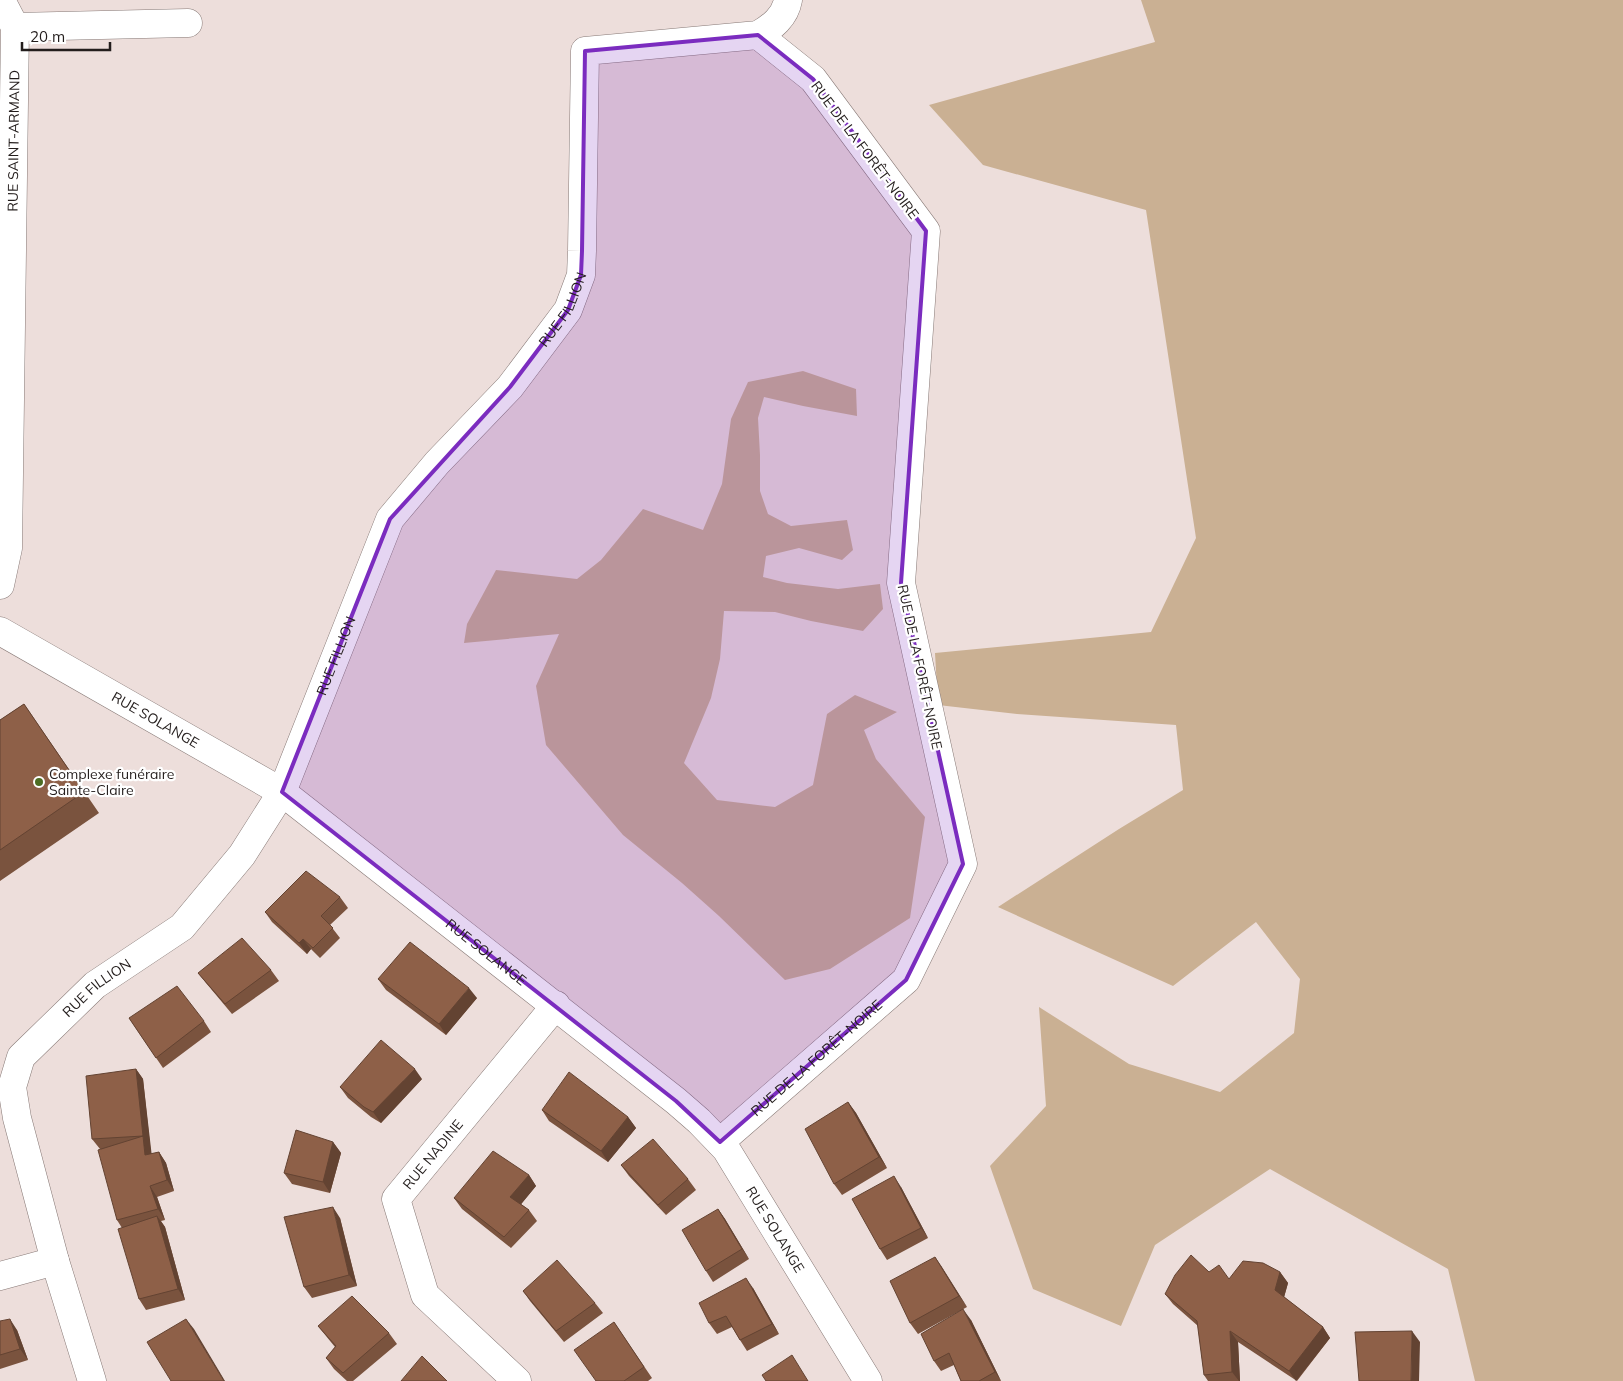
<svg xmlns="http://www.w3.org/2000/svg" width="1623" height="1381" font-family="Mulish,sans-serif">
<rect width="100%" height="100%" fill="#eddedb"/>
<path fill="#cab093" d="M1141 0H1623V1381H1475L1448 1269 1270 1169 1155 1245 1121 1326 1033 1289 990 1166 1046 1106 1039 1007 1129 1064 1220 1092 1294 1033 1300 979 1256 922 1173 986 998 907 1119 829 1183 790 1176 725 1017 714 938 705 935 653 1151 632 1196 538 1146 210 983 165 929 105 1155 42Z
M803 371 856 389 857 416 803 406 764 397 758 418 760 455V491L768 514 791 526 847 520 853 550 842 560 799 548 766 556 763 577 787 583 838 589 880 584 883 609 863 631 811 621 775 612 724 611 720 659 711 698 684 763 717 800 775 807 813 785 827 714 855 695 897 712 864 730 876 759 925 817 910 918 830 969 785 980 719 916 682 883 623 835 546 745 536 686 559 634 464 643 467 624 496 570 577 579 601 560 643 509 703 530 722 484 731 419 748 382Z"/>
<g fill="none" stroke-linecap="round" stroke-linejoin="round">
<g stroke="#877976" stroke-width="29">
<g id="minor">
<path d="M15 27 188 23"/>
<path id="s1" d="M0 585 8 548 15 27 1 0"/>
<path id="s2" d="M0 631 282 792 676 1101 699 1121 726 1149 868 1381"/>
<path id="s3" d="M720 1142 906 980 963 864 901 583 926 231 813 79 758 35"/>
<path d="M0 1276 55 1261"/>
<path id="s4" d="M92 1381 55 1261 17 1118 12 1087 21 1057 95 985 182 927 242 855 282 792 390 519 437 463 510 387 568 310 581 275 582 251 585 51 758 35C772 27 785 17 788 0"/>
<path id="s5" d="M517 1381 425 1295 396 1199 556 1005"/>
</g>
</g>
<use href="#minor" stroke="#fff" stroke-width="28"/>
</g>
<path fill="#7a533e" d="M24 704 99 813 0 881V720Z
M340 897 348 908 330 925 340 938 320 958 311 949 307 954 272 922 265 912Z
M271 970 279 981 232 1014 206 983 198 973Z
M378 979 477 998 446 1035 386 990Z
M129 1018 204 1021 211 1032 163 1068Z
M136 1069 143 1079 151 1154 159 1152 166 1163 174 1191 157 1197 165 1220 161 1221 165 1227 185 1300 146 1310 139 1299 122 1228 117 1220 101 1149H100L92 1139Z
M422 1079 381 1123 371 1117 348 1098 340 1087Z
M848 1102 856 1113 887 1168 842 1195 834 1184Z
M542 1110 628 1117 636 1128 608 1162 549 1121Z
M333 1142 341 1153 330 1193 292 1184 284 1173Z
M621 1165 688 1179 696 1190 666 1215 629 1176Z
M529 1175 536 1186 521 1204 529 1210 537 1221 511 1248 462 1209 454 1198Z
M901 1187 928 1238 887 1260 880 1249Z
M718 1209 725 1219 749 1259 713 1282 706 1271Z
M340 1218 357 1286 312 1298 304 1287Z
M935 1257 967 1307 918 1334 910 1323Z
M1209 1272 1229 1279 1280 1272 1288 1283 1284 1297 1323 1327 1330 1338 1297 1381 1238 1342 1240 1381H1208L1204 1375 1198 1326 1173 1304 1165 1294Z
M753 1288 779 1334 747 1351 740 1340 732 1327 717 1334 709 1323Z
M523 1291 595 1303 603 1313 564 1342 530 1301Z
M971 1320 1001 1381H961L954 1365 941 1371 934 1361Z
M0 1321 17 1330 28 1360 0 1369Z
M614 1322 652 1378 648 1381H596Z
M318 1326 389 1333 397 1344 353 1381H347L334 1369 326 1358 335 1347 326 1336Z"/>
<path fill="#634332" d="M303 939 311 949 307 954 299 943Z
M469 988 477 998 446 1035 439 1024Z
M136 1069 143 1079 153 1166 145 1155Z
M415 1069 422 1079 381 1123 373 1112Z
M848 1102 856 1113 887 1168 879 1157Z
M628 1117 636 1128 608 1162 601 1151Z
M333 1142 341 1153 330 1193 323 1182Z
M159 1152 166 1163 174 1191 167 1180Z
M529 1175 536 1186 518 1208 510 1197Z
M894 1176 901 1187 928 1238 921 1228Z
M150 1186 157 1197 165 1220 158 1209Z
M333 1207 340 1218 357 1286 349 1275Z
M718 1209 725 1219 749 1259 742 1249Z
M157 1216 165 1227 185 1300 178 1289Z
M935 1257 942 1267 967 1307 959 1296Z
M1280 1272 1288 1283 1283 1301 1275 1290Z
M746 1278 753 1288 779 1334 772 1324Z
M963 1309 971 1320 1001 1381 995 1372Z
M10 1319 17 1330 28 1360 20 1349Z
M186 1319 194 1329 225 1381H224Z
M1323 1327 1330 1338 1296 1381 1289 1371Z
M1230 1331 1238 1342 1240 1381H1239L1232 1372Z
M1412 1331 1420 1342 1419 1381H1411Z"/>
<path fill="#8e6048" stroke="#634332" d="M24 704 84 792 0 850V720Z
M306 871 340 897 321 916 333 928 313 948 303 939 299 943 265 912Z
M242 938 271 970 225 1004 198 973Z
M410 942 469 988 439 1024 378 979Z
M177 986 204 1021 156 1058 129 1018Z
M381 1040 415 1069 373 1112 364 1107 340 1087Z
M136 1069 143 1136 92 1139 86 1076Z
M569 1072 628 1117 601 1151 542 1110Z
M848 1102 879 1157 834 1184 805 1129Z
M296 1130 333 1142 323 1182 284 1173Z
M143 1136 145 1155 159 1152 167 1180 150 1186 158 1209 117 1220 98 1150Z
M653 1139 688 1179 658 1205 621 1165Z
M493 1151 529 1175 510 1197 529 1210 504 1237 454 1198Z
M894 1176 921 1228 880 1249 852 1199Z
M333 1207 349 1275 304 1287 284 1217Z
M718 1209 742 1249 706 1271 682 1230Z
M157 1216 178 1289 139 1299 118 1229Z
M1191 1255 1209 1272 1219 1265 1229 1279 1243 1261 1263 1263 1280 1272 1275 1290 1323 1327 1289 1371 1230 1331 1232 1372 1204 1375 1197 1321 1165 1294 1175 1275Z
M935 1257 959 1296 910 1323 890 1281Z
M557 1260 595 1303 556 1331 523 1291Z
M746 1278 772 1324 740 1340 726 1316 709 1323 699 1303Z
M352 1296 389 1333 343 1373 326 1358 336 1346 318 1326Z
M963 1309 995 1372 979 1381H961L949 1353 934 1361 921 1334Z
M10 1319 20 1349 0 1355V1321Z
M186 1319 224 1381H171L147 1342Z
M614 1322 644 1367 624 1381H596L574 1350Z
M1412 1331 1411 1381H1359L1355 1332Z
M792 1355 808 1381H766L762 1375Z
M422 1356 447 1381H401Z"/>
<path fill="#7b2cbf" fill-opacity="0.2" stroke="#7b2cbf" stroke-width="4" stroke-linejoin="round" d="M758 35 813 79 926 231 901 583 963 864 906 980 720 1142 676 1101 282 792 390 519 510 387 568 310 581 275 582 251 585 51Z"/>
<circle fill="#4c6d23" stroke="#fff" stroke-width="2" cx="39" cy="782" r="5"/>
<g text-anchor="middle" stroke-width="4.5" stroke-linejoin="round" paint-order="stroke">
<g font-size="14" fill="#231d1c" stroke="#fff">
<text dy="5" stroke="none"><textPath href="#s1" startOffset="445">RUE SAINT-ARMAND</textPath></text>
<text transform="translate(865 150) rotate(53)" y="5">RUE DE LA FORÊT-NOIRE</text>
<text dy="5" stroke="none"><textPath href="#s4" startOffset="1279">RUE FILLION</textPath></text>
<text dy="5" stroke="none"><textPath href="#s4" startOffset="859">RUE FILLION</textPath></text>
<text transform="translate(920 667) rotate(78)" y="5">RUE DE LA FORÊT-NOIRE</text>
<text dy="5" stroke="none"><textPath href="#s2" startOffset="179">RUE SOLANGE</textPath></text>
<text dy="5" stroke="none"><textPath href="#s2" startOffset="584">RUE SOLANGE</textPath></text>
<text dy="5" stroke="none"><textPath href="#s4" startOffset="439">RUE FILLION</textPath></text>
<text dy="5" stroke="none"><textPath href="#s3" startOffset="128">RUE DE LA FORÊT-NOIRE</textPath></text>
<text dy="5" stroke="none"><textPath href="#s5" startOffset="284">RUE NADINE</textPath></text>
<text dy="5" stroke="none"><textPath href="#s2" startOffset="989">RUE SOLANGE</textPath></text>
</g>
<g font-size="14" fill="#231d1c" stroke="#fff" text-anchor="start">
<text x="49" y="779">Complexe funéraire<tspan x="49" dy="16">Sainte-Claire</tspan></text>
</g>
</g>
<path d="M22 42v8h88v-8" fill="none" stroke="#231d1c" stroke-width="2.5"/>
<text x="30" y="42" font-size="15" fill="#231d1c" stroke="#ffffff" stroke-width="4" paint-order="stroke">20 m</text>
</svg>
